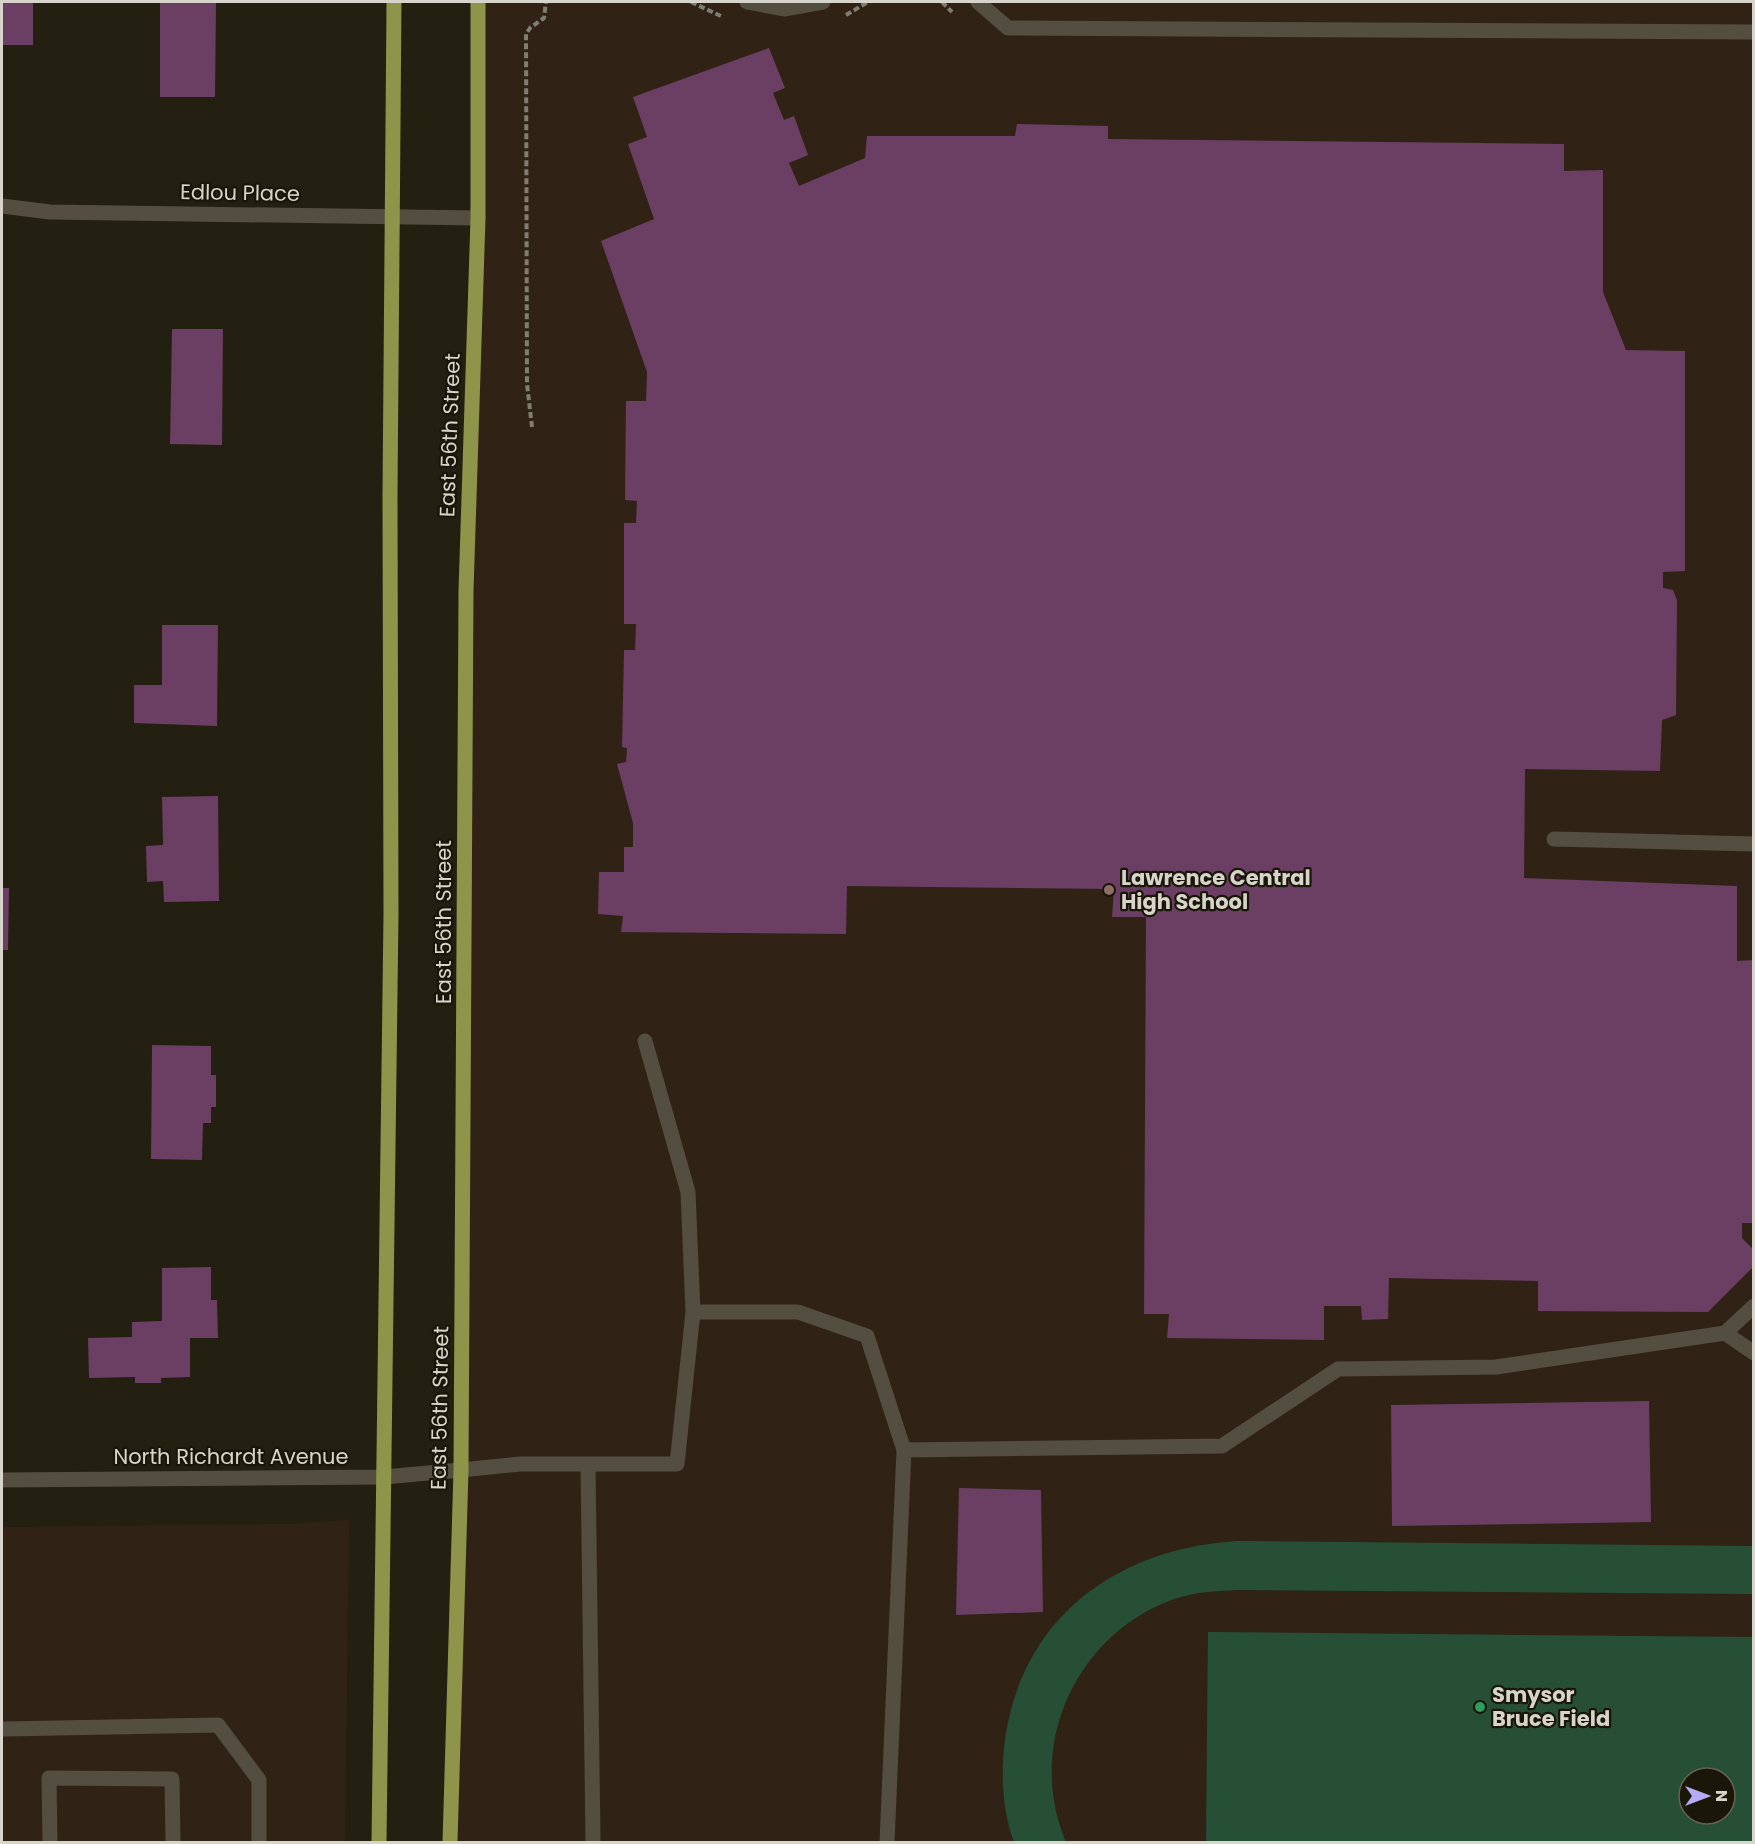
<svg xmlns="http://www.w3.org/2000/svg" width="1755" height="1844" font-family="Poppins,sans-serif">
<rect width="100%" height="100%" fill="#231f11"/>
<path fill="#302316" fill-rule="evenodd" d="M473 2H1753V1842H456ZM1689 1778H1725V1814H1689Z
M349 1520 345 1842H2V1527L287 1524Z"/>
<path fill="#264f36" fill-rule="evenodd" d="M1238 1541 1753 1546V1594L1238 1590C1216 1591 1195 1592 1174 1599 1076 1634 1025 1746 1066 1842H1014C1003 1813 1001 1778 1004 1748 1018 1620 1115 1548 1238 1541Z
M1208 1632 1753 1637V1842H1206ZM1689 1778H1725V1814H1689Z"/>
<path fill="#6b3e64" d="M2 2H33V45H2Z
M160 2H216L215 97H160Z
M769 48 785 88 773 93 784 120 794 116 808 155 789 163 799 186 865 158 867 136H1015L1017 124 1108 126V139L1564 144V171L1603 170V292L1626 350 1685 351V571L1663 572V588L1673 590 1677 600 1676 715 1662 720 1660 771 1525 769 1524 878 1737 886V961L1754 960V1223H1742V1238L1754 1250V1266L1708 1312 1538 1311V1281L1389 1278 1388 1319 1362 1320 1361 1306H1324V1340L1167 1338 1169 1314H1144L1146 917H1112L1114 889 847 886 846 934 621 932 623 916 598 914 599 872H624V847H633V823L617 764 626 762 627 748 622 747 624 650H635L636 624H624V523H636L637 501 625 500 626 401H646L647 372 601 241 654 219 628 144 647 137 633 97Z
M172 329H223L222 445 170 444Z
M162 625H218L217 726 134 723V685H162Z
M218 796 219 901 164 902 163 881 147 882 146 846 163 845 162 797Z
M2 888H9L8 950H2Z
M152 1045 211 1046V1075H216V1107H211V1123H203L202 1160 151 1159Z
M211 1267V1300H217L218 1338H190V1377L161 1378V1383H135V1377L89 1378 88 1338 132 1337V1322L162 1321V1268Z
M1649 1401 1651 1522 1392 1526 1391 1405Z
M959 1488 1041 1490 1043 1612 956 1615Z"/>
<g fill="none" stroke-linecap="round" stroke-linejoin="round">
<path stroke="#807d72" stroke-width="4" stroke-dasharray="6 3" stroke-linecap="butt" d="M691 2 723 17
M942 2 952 12
M846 15 868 2
M532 427 527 384 526 34 530 28 544 18 546 2"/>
<path stroke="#534e3f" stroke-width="15" d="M747 2 784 9 823 2
M978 2 1008 28 1754 32
M1554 839 1754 844
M693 1312H798L867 1336 904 1450 1222 1446 1338 1369 1496 1367 1725 1333 1754 1353
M1725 1333 1754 1306
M588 1464 593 1842
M461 1470 520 1464H677L693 1312 688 1192 645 1041
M4 1729 218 1725 259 1780V1842
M50 1842 49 1778 172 1779 173 1842
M887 1842 904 1450"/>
<path stroke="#534e3f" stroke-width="15" d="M2 206 50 212 478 218"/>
<path stroke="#534e3f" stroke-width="15" d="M2 1480 384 1477 461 1470"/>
<path stroke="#8e9449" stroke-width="15" d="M379 1842 391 915 390 496 394 2
M450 1842 461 1470 466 591 478 218V2"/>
</g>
<circle fill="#8d6e63" stroke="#1a1608" stroke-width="2" cx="1109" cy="890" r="6"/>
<circle fill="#2e9e5b" stroke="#1a1608" stroke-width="2" cx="1480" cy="1707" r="6"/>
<g text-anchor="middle" stroke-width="4.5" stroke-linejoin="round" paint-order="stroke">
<g font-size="21" fill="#d7d4cb" stroke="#1a1608">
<text transform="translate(240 193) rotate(1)" y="7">Edlou Place</text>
<text transform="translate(450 435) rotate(-88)" y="7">East 56th Street</text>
<text transform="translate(444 922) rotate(-90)" y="7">East 56th Street</text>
<text transform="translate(440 1408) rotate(-89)" y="7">East 56th Street</text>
<text x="231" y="1464">North Richardt Avenue</text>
</g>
<g font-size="21" font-weight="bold" fill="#d7d4cb" stroke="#1a1608" text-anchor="start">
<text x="1121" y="885">Lawrence Central<tspan x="1121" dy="24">High School</tspan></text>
<text x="1492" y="1702">Smysor<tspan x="1492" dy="24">Bruce Field</tspan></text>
</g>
</g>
<rect width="1755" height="1844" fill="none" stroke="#d7d4cb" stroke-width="6"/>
<g transform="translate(1707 1796) rotate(90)"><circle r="28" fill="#1a1608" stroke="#666256" stroke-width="1.5"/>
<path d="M0-4.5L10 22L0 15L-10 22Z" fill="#b7abf8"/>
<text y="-9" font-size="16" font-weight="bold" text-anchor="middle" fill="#d7d4cb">N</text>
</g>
</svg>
